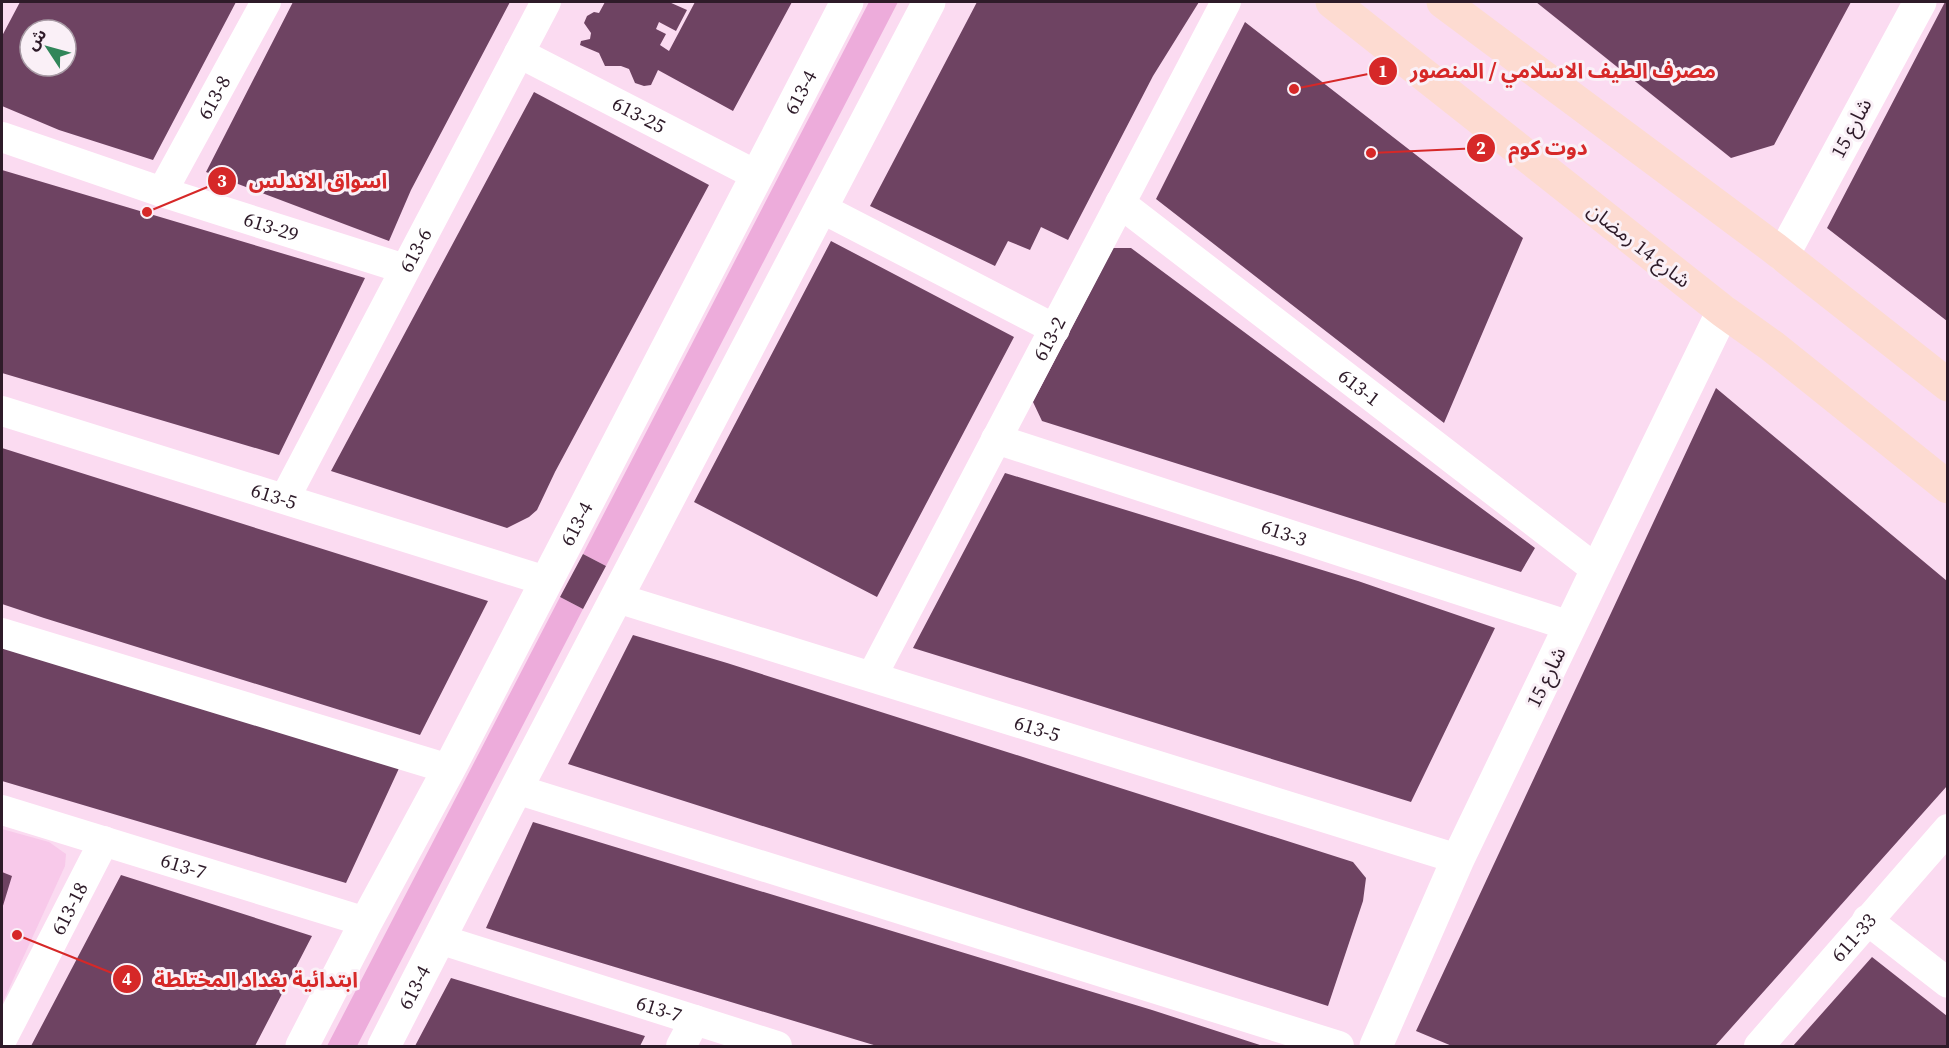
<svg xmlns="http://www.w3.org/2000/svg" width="1949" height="1048" font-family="'Source Serif 4','Noto Sans Arabic',serif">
<rect width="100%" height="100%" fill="#fbdbf1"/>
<path fill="#f8c9ea" d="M2 829 49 842 66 854 65 866 2 1004Z"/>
<path fill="#edacdb" d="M869 2H898L606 566 583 554Z
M560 597 583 609 357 1046H327Z"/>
<path fill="#6e4362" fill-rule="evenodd" d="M20 2H236L153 160 59 130 2 106V36ZM30 30H66V66H30Z
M293 2H510L411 190 389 241 206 172Z
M605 2H669L687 10 676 31 659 22 656 29 666 34 660 45 669 51 695 2H792L733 111 658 70 651 85 644 86 635 83 629 69 621 66H605L599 53 580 45 581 41 590 39 591 33 584 23 587 16 594 12 599 13Z
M977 2H1199L1153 76 1068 240 1041 227 1030 250 1008 241 995 266 870 206Z
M1536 2H1851L1774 145 1731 158Z
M1945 2H1947V321L1827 228Z
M1245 22 1523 238 1444 423 1156 199Z
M534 92 709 185 555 472 537 510 529 517 507 528 331 471Z
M2 170 365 278 279 455 2 373Z
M831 241 1014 337 877 597 694 502Z
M1113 248H1131L1535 548 1521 572 1042 421 1033 402Z
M1716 388 1947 581V786L1715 1046H1452L1416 1031Z
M2 448 275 534 488 601 420 735 44 618 2 604Z
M1005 473 1358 581 1495 628 1411 802 913 648Z
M583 554 606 566 583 609 560 597Z
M633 635 727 663 1353 862 1366 878 1363 901 1328 1006 568 764Z
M2 647 401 764 346 883 2 781Z
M533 822 1152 1010 1263 1046H877L486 928Z
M2 872 12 876 2 909Z
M121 875 312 936 255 1046H31Z
M1872 957 1947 1016V1046H1793Z
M451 978 547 1007 645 1036 640 1046H415Z"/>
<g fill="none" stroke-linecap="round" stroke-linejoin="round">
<g stroke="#fff" stroke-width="30">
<path id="s1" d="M519 53 758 176"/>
<path id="s2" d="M2 137 162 192 405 269"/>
<path id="s3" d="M162 192 266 2"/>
<path id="s4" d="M1120 203 1597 570"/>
<path d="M821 208 1055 329"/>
<path id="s5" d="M2 411 546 581"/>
<path id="s6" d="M996 439 1570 626"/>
<path id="s7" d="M285 498 546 2"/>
<path id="s8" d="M617 598 1458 859"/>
<path d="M2 633 449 769"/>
<path id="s9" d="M872 676 1226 2"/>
<path d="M516 789 1339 1046"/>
<path id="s10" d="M2 810 366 922"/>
<path d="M1867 920 1948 983"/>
<path id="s11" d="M439 939 777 1046"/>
<path id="s12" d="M2 1039 104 841"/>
<path d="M681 1046 695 1020"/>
<path id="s13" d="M1759 1046 1948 829"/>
</g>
<g stroke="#fff" stroke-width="33">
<path d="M1783 255 1920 2"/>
<path id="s14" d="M302 1046 366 922 449 769 847 2"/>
<path id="s15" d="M384 1046 516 789 929 2"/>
<path d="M1376 1046 1458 859 1597 570 1723 311"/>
</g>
<path stroke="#fddbd1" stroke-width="33" d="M1332 2 1723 311 1772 346 1948 487
M1443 2 1774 248 1948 385"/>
</g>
<g text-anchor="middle" stroke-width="6" stroke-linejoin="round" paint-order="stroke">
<g font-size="20" fill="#2e1b29" stroke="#faf0f7">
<text dy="7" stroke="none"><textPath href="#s14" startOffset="1076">613-4</textPath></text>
<text dy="7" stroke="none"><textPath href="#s3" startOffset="108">613-8</textPath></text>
<text dy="7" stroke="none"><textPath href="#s1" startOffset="135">613-25</textPath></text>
<text transform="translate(1851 128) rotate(-62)" y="7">شارع 15</text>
<text dy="7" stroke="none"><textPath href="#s2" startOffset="284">613-29</textPath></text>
<text transform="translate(1639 245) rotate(38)" y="7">شارع 14 رمضان</text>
<text dy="7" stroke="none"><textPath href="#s7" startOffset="280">613-6</textPath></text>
<text dy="7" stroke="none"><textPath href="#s9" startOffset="381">613-2</textPath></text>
<text dy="7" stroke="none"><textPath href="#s4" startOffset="302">613-1</textPath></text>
<text dy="7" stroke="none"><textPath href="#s5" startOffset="285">613-5</textPath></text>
<text dy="7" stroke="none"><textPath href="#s14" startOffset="590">613-4</textPath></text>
<text dy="7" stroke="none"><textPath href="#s6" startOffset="303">613-3</textPath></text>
<text transform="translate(1546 677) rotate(-64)" y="7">شارع 15</text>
<text dy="7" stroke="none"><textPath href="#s8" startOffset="440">613-5</textPath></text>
<text dy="7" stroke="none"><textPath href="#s10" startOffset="190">613-7</textPath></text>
<text dy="7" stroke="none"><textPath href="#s12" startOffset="147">613-18</textPath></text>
<text dy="7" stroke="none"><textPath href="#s13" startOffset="144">611-33</textPath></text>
<text dy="7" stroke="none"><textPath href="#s15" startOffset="66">613-4</textPath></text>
<text dy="7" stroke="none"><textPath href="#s11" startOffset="231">613-7</textPath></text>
</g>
</g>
<path fill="none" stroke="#d62828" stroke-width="2" d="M1294 89L1383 71M1371 153L1481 148M147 212L222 181M17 935L127 979"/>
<g fill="#d62828" stroke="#faf0f7" stroke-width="2">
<circle cx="1294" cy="89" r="6"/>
<circle cx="1371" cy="153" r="6"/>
<circle cx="147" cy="212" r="6"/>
<circle cx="17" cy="935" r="6"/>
<circle cx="1383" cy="71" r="15"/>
<circle cx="1481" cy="148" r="15"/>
<circle cx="222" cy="181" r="15"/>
<circle cx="127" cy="979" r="15"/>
</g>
<g font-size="18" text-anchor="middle" font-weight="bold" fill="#fff">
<text x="1383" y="77">1</text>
<text x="1481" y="154">2</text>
<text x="222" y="187">3</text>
<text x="127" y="985">4</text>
</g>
<g font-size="21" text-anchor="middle" font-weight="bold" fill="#d62828" stroke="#faf0f7" stroke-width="6" stroke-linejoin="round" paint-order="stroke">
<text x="1563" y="78">مصرف الطيف الاسلامي / المنصور</text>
<text x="1548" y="155">دوت كوم</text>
<text x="318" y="188">اسواق الاندلس</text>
<text x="256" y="987">ابتدائية بغداد المختلطة</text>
</g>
<rect width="1949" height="1048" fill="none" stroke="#2e1b29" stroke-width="6"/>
<g transform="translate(48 48) rotate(306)"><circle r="28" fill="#faf0f7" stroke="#a89ba5" stroke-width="1.5"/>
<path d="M0-4.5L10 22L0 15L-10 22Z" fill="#31865a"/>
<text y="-9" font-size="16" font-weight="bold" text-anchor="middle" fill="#2e1b29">ش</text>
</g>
</svg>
